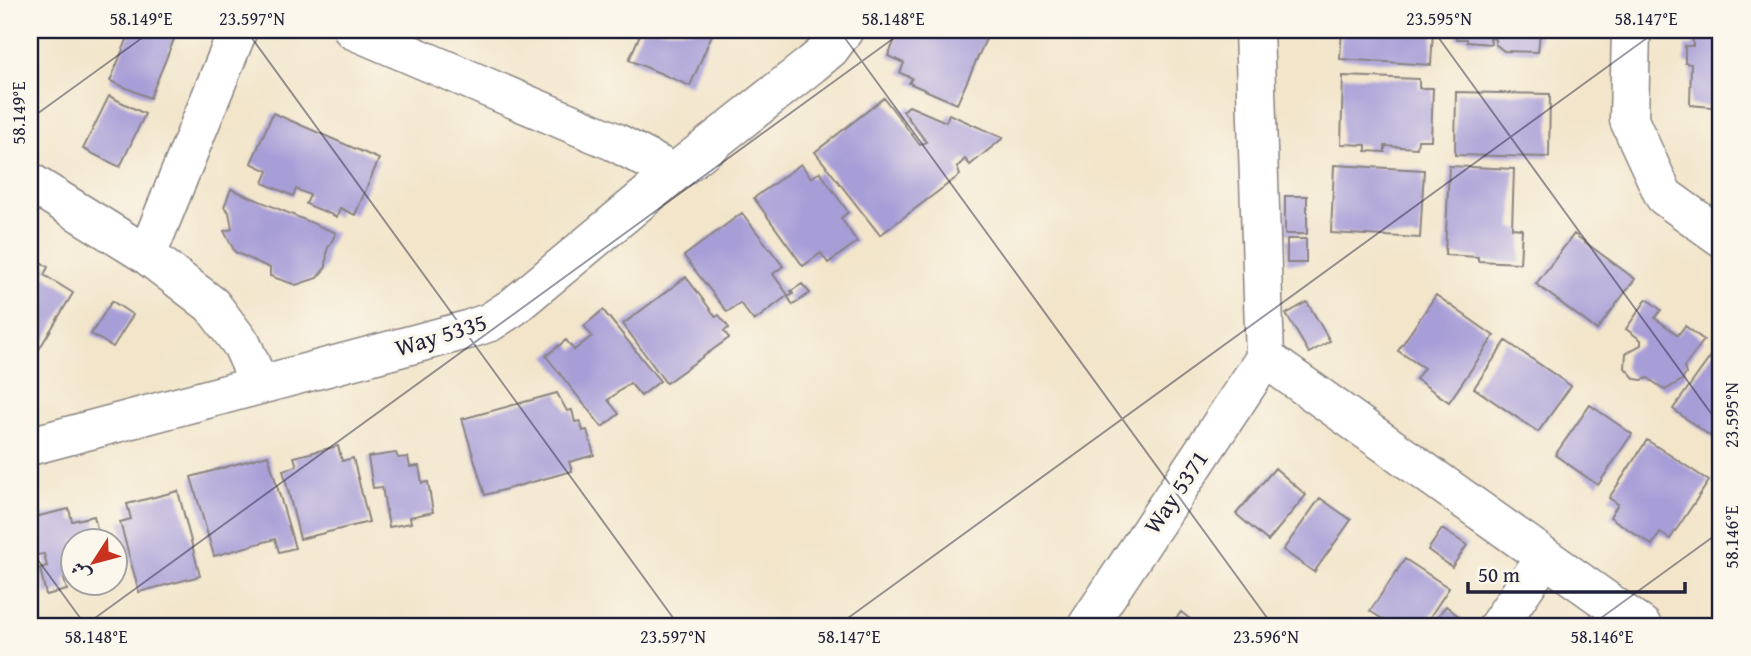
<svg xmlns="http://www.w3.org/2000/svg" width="1751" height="656" font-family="'Gentium Book Plus',Amiri,serif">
<rect width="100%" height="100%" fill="#fbf7ec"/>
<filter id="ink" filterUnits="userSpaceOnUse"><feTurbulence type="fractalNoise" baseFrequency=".0143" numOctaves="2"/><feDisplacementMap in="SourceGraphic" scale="14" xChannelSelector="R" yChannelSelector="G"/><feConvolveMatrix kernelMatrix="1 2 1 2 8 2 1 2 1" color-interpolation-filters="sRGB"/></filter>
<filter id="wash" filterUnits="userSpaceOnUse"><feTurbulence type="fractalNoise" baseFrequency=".00686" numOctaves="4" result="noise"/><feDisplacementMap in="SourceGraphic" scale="28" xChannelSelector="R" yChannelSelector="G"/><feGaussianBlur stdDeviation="1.57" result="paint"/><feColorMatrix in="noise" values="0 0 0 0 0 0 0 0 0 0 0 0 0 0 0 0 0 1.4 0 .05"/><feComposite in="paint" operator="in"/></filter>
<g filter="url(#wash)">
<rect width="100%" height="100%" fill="#f2e5ca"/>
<g id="blocks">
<path fill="#a79dd7" d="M131 30H158L175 37 150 98 110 81Z
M642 30H714L690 86 629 60Z
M899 30H990L957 104 909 83 912 78 900 73 904 63 888 56Z
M1342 30H1433L1431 65 1340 59Z
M1458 30 1464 32 1466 30H1531L1540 32 1538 52 1504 51 1495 44V39L1490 38 1491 44 1467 42V39H1456Z
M1693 30H1721V102L1712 107 1690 105 1691 64 1685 63V46H1693Z
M1343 76 1419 79V88H1433L1431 140H1418L1417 148 1385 146V152L1366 151V145L1341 144Z
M1456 92 1550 94 1549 157 1455 155Z
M109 96 145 114 120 167 83 149Z
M884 98 920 145 926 142 903 111 909 106 946 122 949 114 1003 138 970 165 965 159 957 167 960 175 880 235 815 152Z
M273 113 379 159 355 215 340 208 337 217 306 204 310 195 296 189 293 196 263 183 268 171 251 163Z
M801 164 811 178 820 172 848 212 841 218 857 242 828 263 821 253 803 266 754 198Z
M1334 165 1424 170 1420 238 1331 233Z
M1449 166 1514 169 1512 228 1522 229 1520 263 1478 261V257L1445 255Z
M231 189 336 233 327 250 326 267 317 278 296 285 270 276V268L235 252 224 231 232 229 229 212 224 207Z
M1285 196H1307V234H1285Z
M742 213 783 266 773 274 788 295 754 321 740 303 727 312 684 256Z
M1574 234 1635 279 1597 330 1536 284Z
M1287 239H1306V263H1287Z
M30 255 48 267 44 275 73 293 35 356 30 353Z
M686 277 716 317 719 315 729 328 724 331 729 338 666 383 623 324Z
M802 284 810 293 793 305 788 297 793 294 791 291Z
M1436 295 1494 336 1449 402 1416 379 1424 368 1398 351Z
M1647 299 1661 310 1655 318 1678 335 1685 326 1704 340 1684 367 1686 374 1682 380 1665 390 1648 378 1642 380 1635 379 1625 368 1626 353 1641 345V340L1626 329Z
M112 301 133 315 113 347 91 334Z
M1307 302 1330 341 1309 353 1286 314Z
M603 310 660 381 641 396 630 383 608 400 619 414 602 427 546 356 566 340 574 350 592 336 584 326Z
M1506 341 1571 386 1538 432 1474 388Z
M1721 342V444L1673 409Z
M557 393 567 411 572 410 575 422 580 421 583 431 587 430 594 455 569 462 572 471 485 495 462 419Z
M1590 405 1632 434 1598 485 1555 455Z
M1647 440 1709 481 1670 539 1660 533 1652 545 1610 517 1618 504 1609 498Z
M338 446 342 461 353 458 369 522 300 539 283 470 297 466 294 457Z
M396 453 398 458 408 457 410 467 419 466 422 483 428 482 433 512 410 517 411 523 389 527 382 487 373 488 368 457Z
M268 455 295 548 279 552 275 539 214 556 191 477Z
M1275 468 1306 495 1268 541 1236 514Z
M178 491 200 576 139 592 120 522 131 519 127 504Z
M1320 498 1351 520 1314 572 1283 550Z
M69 509 72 521 94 516 100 540H74V577L64 579 67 590 46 595 40 568 47 566 44 554 36 555 30 531V518Z
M1442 529 1467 545 1452 567 1428 550Z
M1405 559 1449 588 1424 626H1393L1370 611Z
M90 582H110L111 587 93 591Z
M1446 606 1462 619 1456 626H1430Z
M1181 612 1199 626H1170Z"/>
</g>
</g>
<g filter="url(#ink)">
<use href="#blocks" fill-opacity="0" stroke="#8a8482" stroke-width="2"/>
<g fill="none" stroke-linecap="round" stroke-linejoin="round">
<g stroke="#8a8482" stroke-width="41">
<path id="minor" d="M353 30 615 142 674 173
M1254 30 1265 358
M1631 30 1629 120 1664 196 1721 237
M30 182 147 255 212 305 242 345 260 385
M147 255 238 30
M1265 358 1642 626
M30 446 467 330 490 322 513 307 674 173 812 64 830 49 844 30
M1087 626 1265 358
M1498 626 1545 557"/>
</g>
<use href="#minor" stroke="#fff" stroke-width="38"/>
</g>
</g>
<path fill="none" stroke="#22223b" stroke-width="2" stroke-opacity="0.45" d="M246 30 679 626M839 30 1273 626M1433 30 1721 427M30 119 153 30M30 549 86 626M84 626 905 30M837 626 1658 30M1590 626 1721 531"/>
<g text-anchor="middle" stroke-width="7" stroke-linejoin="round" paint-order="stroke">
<g font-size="24" fill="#22223b" stroke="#fbf7ec">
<text transform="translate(441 335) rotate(-17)" y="8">Way 5335</text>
<text transform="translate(1176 492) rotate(-56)" y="8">Way 5371</text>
</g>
</g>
<rect width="1751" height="656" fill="none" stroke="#fbf7ec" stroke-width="77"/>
<g transform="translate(94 562) rotate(234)"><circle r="33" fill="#fbf7ec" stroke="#a4a2a5" stroke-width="2"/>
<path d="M0-5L12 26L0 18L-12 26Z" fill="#c8321e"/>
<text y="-10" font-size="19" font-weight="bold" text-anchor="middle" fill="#22223b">ش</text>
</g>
<path d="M1468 582v10h217v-10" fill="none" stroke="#22223b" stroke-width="3.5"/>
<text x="1478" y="582" font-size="21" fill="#22223b" stroke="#fbf7ec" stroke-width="5" paint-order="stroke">50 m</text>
<rect x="38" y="38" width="1674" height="580" fill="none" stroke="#22223b" stroke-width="2.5"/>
<g font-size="18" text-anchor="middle" fill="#22223b">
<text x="141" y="25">58.149°E</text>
<text x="252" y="25">23.597°N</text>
<text x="893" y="25">58.148°E</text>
<text x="1439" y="25">23.595°N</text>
<text x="1646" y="25">58.147°E</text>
<text transform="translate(19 113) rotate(-90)" y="6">58.149°E</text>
<text transform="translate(1732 415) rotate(-90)" y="6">23.595°N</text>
<text transform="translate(1732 537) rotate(-90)" y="6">58.146°E</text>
<text x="96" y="643">58.148°E</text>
<text x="673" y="643">23.597°N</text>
<text x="849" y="643">58.147°E</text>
<text x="1266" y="643">23.596°N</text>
<text x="1602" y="643">58.146°E</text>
</g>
</svg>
